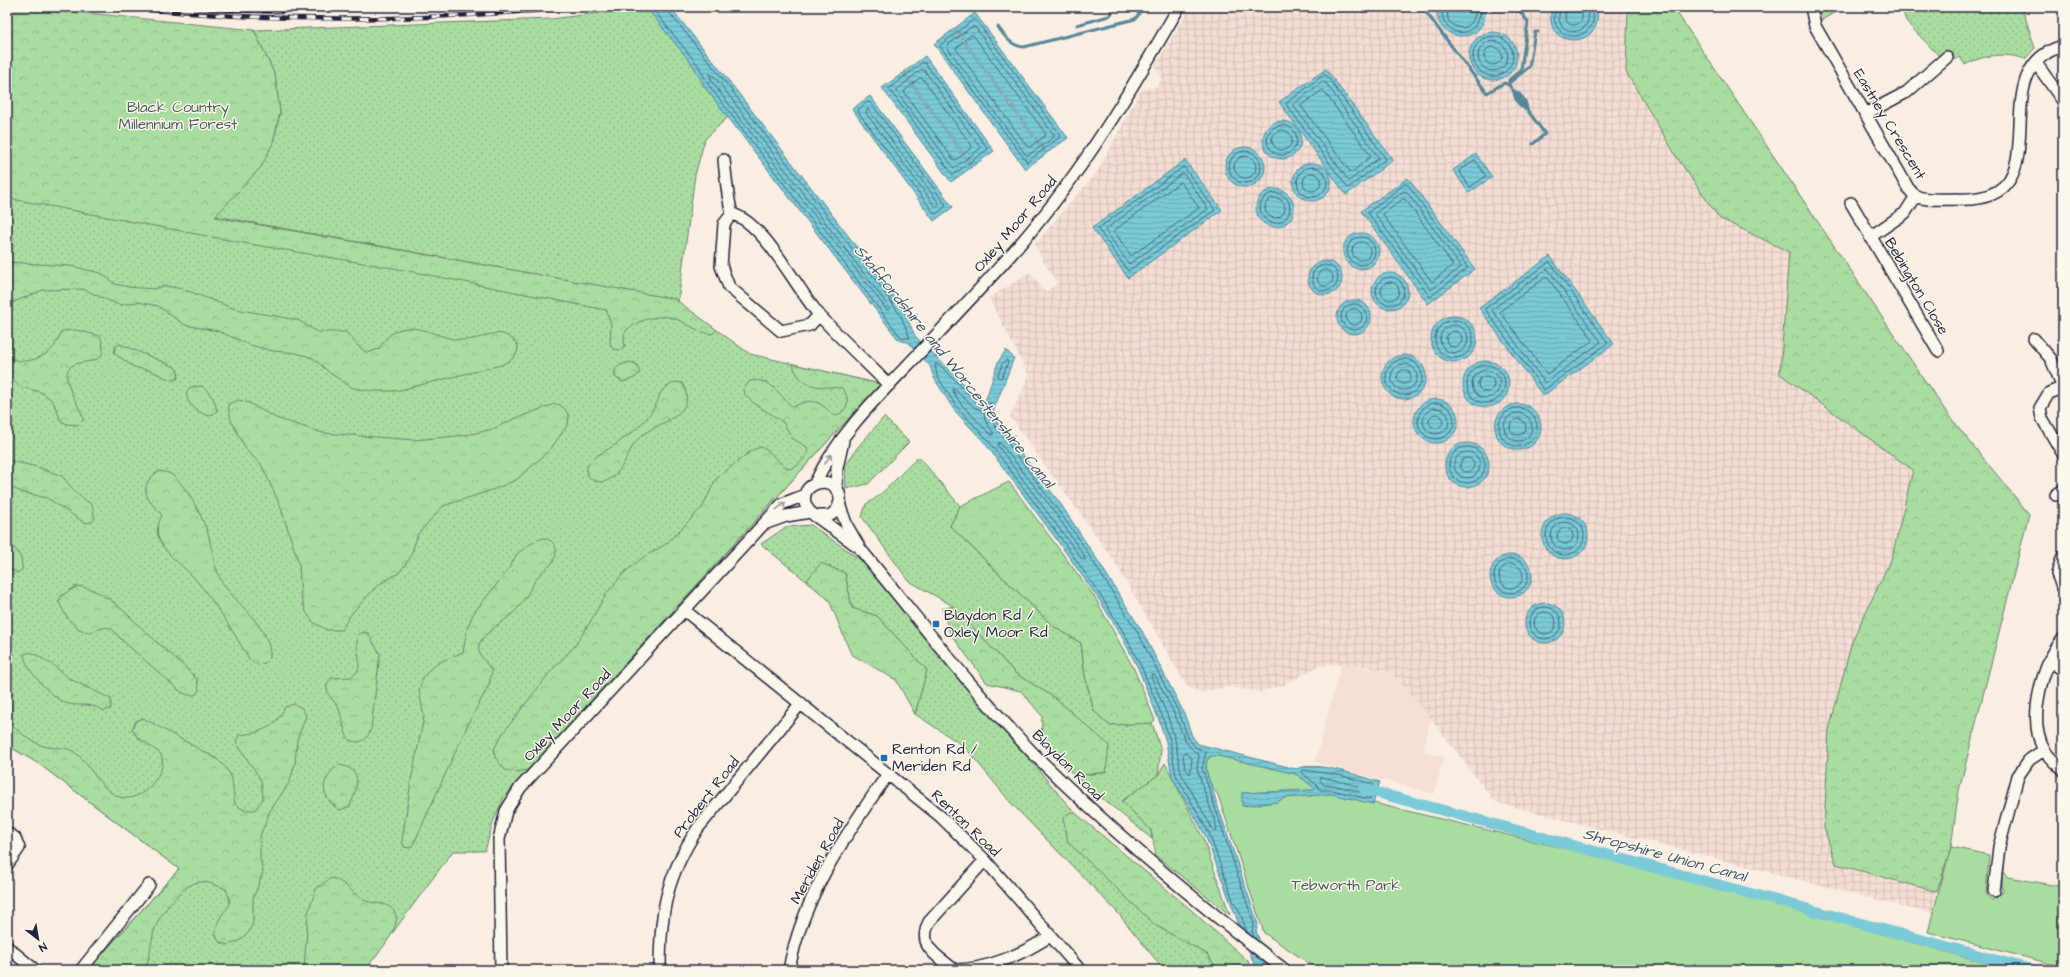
<svg xmlns="http://www.w3.org/2000/svg" width="2070" height="977" font-family="'Architects Daughter',sans-serif">
<defs>
<pattern id="industrial-grid" width="8" height="8" patternUnits="userSpaceOnUse"><rect width="8" height="8" fill="#f5dfd5"/><path d="M0 4h8M4 0v8" fill="none" stroke="#d2bfb8"/></pattern>
<pattern id="grass-dots" width="8" height="8" patternUnits="userSpaceOnUse"><rect width="8" height="8" fill="#a9dd9f"/><path d="M2 2h.1M6 6h.1" fill="none" stroke="#91bd8a" stroke-width="1.8" stroke-linecap="round"/></pattern>
<pattern id="forest-crowns" width="20" height="18" patternUnits="userSpaceOnUse"><rect width="20" height="18" fill="#a9dd9f"/><path d="M2 6a3 3 0 1 1 6 0M12 15a3 3 0 1 1 6 0" fill="none" stroke="#91bd8a"/></pattern>
<pattern id="water-rules" width="6" height="5" patternUnits="userSpaceOnUse"><rect width="6" height="5" fill="#7acad7"/><path d="M0 2.5h6" fill="none" stroke="#69adb9"/></pattern>
</defs>
<rect width="100%" height="100%" fill="#faeee3"/>
<filter id="ink" filterUnits="userSpaceOnUse"><feTurbulence type="fractalNoise" baseFrequency=".025" numOctaves="2"/><feDisplacementMap in="SourceGraphic" scale="8" xChannelSelector="R" yChannelSelector="G"/><feConvolveMatrix kernelMatrix="1 2 1 2 8 2 1 2 1" color-interpolation-filters="sRGB"/></filter>
<g filter="url(#ink)">
<path fill="#f5dfd5" d="M1341 664 1391 672 1431 719 1423 751 1444 757 1434 794 1315 762Z"/>
<path fill="url(#industrial-grid)" d="M1190 7H1673L1923 377 1999 480 2028 513 1959 790 1951 847 1932 914 1495 802 1431 719 1391 672 1367 667 1329 664 1315 668 1284 685 1260 692 1229 687 1202 692 1193 690 1186 685 1113 559 1010 417 1029 376 989 298 1030 272 1045 292 1058 283 1044 263 1035 244 1097 172 1141 90 1156 87 1159 82 1162 78 1155 66Z"/>
<path fill="url(#grass-dots)" stroke="#66806d" d="M646 7 695 67 704 86 728 117 705 139 695 175 678 302 750 354 880 384 504 797 493 822 485 851H453L365 970H87L179 869 39 764 7 745V187L666 298 215 216 273 143 280 113 275 75 254 30 551 19Z
M1816 7H1837L1839 10 1820 21Z
M1901 7H2022L2035 48 2025 59C2005 52 1983 55 1965 65L1960 57 1947 64 1907 23Z
M884 417 909 442 868 484 846 489 845 466 857 448Z
M919 457 960 506 950 526 1053 626 1081 643 1085 676 1094 711 1109 725 1152 723 1161 750 1158 775 1122 801 1151 830 1152 839 1075 776 1106 772 1055 698 1015 673 953 606 909 581 862 517 866 504C886 494 900 472 919 457Z
M811 525 861 560 1073 811 1063 818 1155 925 1207 954 1218 970H1164L1117 912 1011 803 965 747 915 714 927 670 877 616 852 608 845 573 821 564 806 581 761 544 786 527Z"/>
<path fill="url(#forest-crowns)" stroke="#66806d" d="M7 7H27L254 30 275 75 280 112 273 143 261 167 215 217 675 299 717 330 712 334C694 332 685 320 669 317 657 315 634 321 626 331 623 336 624 341 625 346L620 350 613 349 610 344 611 324 606 310 399 269 249 244 7 198Z
M1628 7H1673L1948 415 2029 514 1959 790 1951 847 1937 892 1836 864 1824 828 1829 730 1852 641 1892 557 1913 470 1780 374 1789 252 1719 218 1678 159 1626 72Z
M7 262 70 266 101 273 115 284 129 287 153 289 165 286 183 289 235 309 298 320 317 332H346L358 346 367 353 379 349C384 340 391 332 401 329 423 324 443 341 465 340 488 339 499 323 518 345 518 357 512 360 501 365L396 391H373L353 388 331 374 313 358 296 353 273 351 250 345 218 331 185 325 158 306 138 302 119 305 83 289 43 290 14 302 7 303Z
M76 330 100 336C116 376 65 350 67 377 68 392 80 406 84 420L77 425 67 424 61 421 53 401 43 393 22 387 7 377V356C21 366 41 360 53 348 57 343 59 336 62 331Z
M120 344 175 367 179 374 177 379 171 380 151 371 134 367 114 353 116 346Z
M630 362 636 364 640 373 634 378 623 382 615 377V370L620 365Z
M793 364 880 384 528 770 516 772 505 770 495 757 494 749 503 733 550 672 574 647 589 624 606 594 625 572 645 556 666 544 685 525 703 506 716 479 752 450 761 447C772 451 777 463 789 469L797 466 808 454 807 447 792 438 783 422 755 404 745 395 744 388 750 381C772 377 778 395 793 407 803 402 813 398 823 406 828 409 829 413 836 416 849 409 851 400 842 388 819 386 800 390 793 364Z
M676 382 682 383C701 416 656 422 640 437 627 449 626 469 610 479 597 488 578 475 591 461 595 456 613 447 619 442 631 433 644 424 652 411 663 396 654 392 676 382Z
M202 386C210 393 215 399 217 411L209 416C198 413 179 399 190 387Z
M239 400 249 403 276 418 323 433 414 440 467 435 493 429 514 419 555 404 560 405 565 409 569 416 568 424 550 450 516 480 492 490 443 506 418 534 410 558 399 573 378 585 352 613 341 630H327L314 623 306 612 301 597 299 564 280 505 261 464 248 452 238 434 231 420 228 404Z
M7 460 37 467 62 476 76 493 92 505 95 519 92 522 85 523 47 498 21 492 7 485Z
M160 471C163 472 166 472 169 473 184 480 205 521 209 537 213 554 214 573 226 588 242 608 272 631 270 658L265 663 256 664 250 660C233 632 217 604 195 579 184 566 168 557 160 541 155 532 158 524 162 515 158 510 152 505 149 500 141 488 149 476 160 471Z
M1009 482 1094 596 1134 669 1155 720 1152 723 1109 725 1094 711 1085 676 1081 643 1053 626 950 526 960 506Z
M543 538C556 540 560 551 552 563 549 567 544 569 541 573 531 584 527 599 517 609 508 620 483 632 479 645 476 655 488 663 492 671L489 685 469 722 414 843 410 848 404 847 402 841 411 781 424 717 419 690 423 678 430 669 440 662 463 652 467 629 473 614 508 570 517 554 530 544Z
M7 543C18 548 23 559 22 570L17 573 7 567Z
M821 563 845 573 852 608 877 616 927 670 915 714 896 680 851 654 829 600 806 581Z
M77 586C107 590 125 613 147 633 163 648 181 662 197 679L199 690 195 695H188L181 692 123 641 111 628C98 626 99 631 90 632 75 632 64 614 59 602L61 596Z
M953 606 1015 673 1055 698 1109 745 1106 772 1075 776 1041 744 1042 716 1021 691 987 683 950 633 942 609Z
M363 632 368 633 380 654 371 729C367 741 360 744 349 740 343 730 343 719 339 709 336 702 329 698 327 690 326 685 328 682 331 678L351 677 358 671C362 655 354 650 358 634Z
M31 652 53 665 68 678 111 699V708L104 711C101 709 97 707 93 706 84 704 73 706 65 703 51 697 24 668 24 654Z
M294 704 302 708 306 716 297 740 295 764 289 783 270 811 260 836V858L263 872 253 899V922L249 932 239 941 228 945 219 942 215 933C216 929 217 924 219 920 226 904 235 911 226 889 217 886 208 881 199 882 182 884 160 914 155 928 150 943 151 957 144 970H88L179 869 39 764 7 745V722C18 730 29 741 43 746 52 749 65 746 73 751 91 763 96 786 117 796 136 805 158 783 162 766 163 762 162 757 161 754L137 737 132 729 136 721 143 718 217 759C236 776 231 781 235 804L244 810H255L263 799 261 780 236 742 239 735C260 733 276 728 285 707Z
M1165 763 1203 838 1230 915 1156 856 1151 830 1122 801 1158 775Z
M338 765C365 768 357 788 350 806L340 810C320 797 319 781 338 765Z
M1073 811 1189 908 1248 961 1251 970H1218L1207 954 1155 925 1068 842 1063 817Z
M331 878C346 881 350 893 364 900 371 904 381 902 388 906 413 919 374 957 365 970H304L308 913 316 889Z"/>
<path fill="#a9dd9f" stroke="#66806d" d="M1213 755 1240 759 1296 774 1315 788 1314 790 1242 793 1243 806 1277 802 1284 798 1331 794 1340 795 1630 864 2012 970H1319L1264 933 1218 795C1210 786 1204 772 1207 760Z
M1951 847 1989 855 1986 895 1992 900 2003 892 2001 870 2008 877 2063 887V967L1928 932Z"/>
<path fill="url(#water-rules)" stroke="#578799" d="M646 7H670L722 72 880 277 905 313 915 336 981 401 986 399 998 362 1006 350 1014 358 994 409 993 417 1060 503 1100 564 1142 631 1184 713 1192 736 1198 744 1296 769C1316 760 1359 776 1380 782L1373 804 1331 794 1284 798 1277 802 1242 806V793L1314 790 1315 788 1296 774 1218 756H1210C1204 763 1206 769 1208 777L1258 924 1256 931 1270 970H1253L1254 964 1205 835 1172 777 1166 742 1159 720 1138 668 1122 637 1100 601 1057 540 984 442 954 410 934 378 930 366 908 342 901 341 897 338 704 86 694 67Z
M1438 7H1485C1489 49 1430 42 1438 7Z
M1552 7H1596C1608 50 1540 52 1552 7Z
M975 13 1068 138 1047 153 955 28Z
M954 29 1046 154 1025 169 934 44Z
M1469 56a24 24 0 1 1 48 0a24 24 0 1 1-48 0Z
M925 56 994 151 973 166 904 72Z
M1326 69 1393 160 1346 195 1279 102Z
M903 73 972 167 951 182 882 88Z
M870 96 953 207 934 221 852 109Z
M1263 140a19 19 0 1 1 38 0a19 19 0 1 1-38 0Z
M1225 167a20 20 0 1 1 40 0a20 20 0 1 1-40 0Z
M1476 154 1492 177 1469 193 1453 170Z
M1185 160 1222 210 1128 278 1092 228Z
M1293 182a19 19 0 1 1 38 0a19 19 0 1 1-38 0Z
M1408 178 1475 269 1428 304 1361 211Z
M1256 208a19 19 0 1 1 38 0a19 19 0 1 1-38 0Z
M1343 251a18 18 0 1 1 36 0a18 18 0 1 1-36 0Z
M1550 256 1614 344 1543 396 1479 308Z
M1308 278a17 17 0 1 1 34 0a17 17 0 1 1-34 0Z
M1372 291a18 18 0 1 1 36 0a18 18 0 1 1-36 0Z
M1337 317a17 17 0 1 1 34 0a17 17 0 1 1-34 0Z
M1431 339a23 23 0 1 1 46 0a23 23 0 1 1-46 0Z
M1382 377a22 22 0 1 1 44 0a22 22 0 1 1-44 0Z
M1463 384a23 23 0 1 1 46 0a23 23 0 1 1-46 0Z
M1414 421a22 22 0 1 1 44 0a22 22 0 1 1-44 0Z
M1495 427a23 23 0 1 1 46 0a23 23 0 1 1-46 0Z
M1445 465a22 22 0 1 1 44 0a22 22 0 1 1-44 0Z
M1542 536a23 23 0 1 1 46 0a23 23 0 1 1-46 0Z
M1490 576a21 21 0 1 1 42 0a21 21 0 1 1-42 0Z
M1525 623a20 20 0 1 1 40 0a20 20 0 1 1-40 0Z"/>
<g fill="none" stroke-linecap="round" stroke-linejoin="round">
<path stroke="#456579" stroke-width="1" d="M651 7 698 65 708 84 899 335 903 338H910L901 316 876 280 719 74 668 11 667 7
M1442 7C1439 40 1481 42 1481 7
M1447 7 1448 20C1462 36 1476 25 1476 7
M1556 7C1555 12 1553 17 1555 22 1560 41 1587 40 1593 22 1594 17 1593 12 1592 7
M1561 7C1560 11 1558 16 1559 20 1563 35 1585 35 1588 20 1589 16 1587 11 1587 7
M1567 7C1566 11 1564 16 1566 20 1569 28 1582 26 1582 17 1583 14 1581 10 1581 7
M973 20H976L1061 136 1027 162 940 46Z
M972 27H975L1054 135V137L1029 155H1026L947 47 948 45Z
M971 35H973L1046 134 1045 136 1030 147 1027 146 956 49Z
M1473 56a20 20 0 1 1 40 0a20 20 0 1 1-40 0Z
M1478 56a15 15 0 1 1 30 0a15 15 0 1 1-30 0Z
M1484 56a9 9 0 1 1 18 0a9 9 0 1 1-18 0Z
M922 63H925L988 149 953 175 889 89Z
M921 70H924L981 148 954 168 896 91Z
M710 74 715 77 887 304 890 310H887L712 82Z
M1324 75 1327 76 1386 159 1348 188 1286 104Z
M920 78 923 79 972 146 971 148 956 160 953 159 904 92Z
M1323 82 1326 83 1379 158 1349 181 1293 105Z
M1323 90 1371 156 1351 173 1301 106Z
M868 102 871 103 946 205 945 207 936 214 934 213 858 112 859 109Z
M868 109 939 203 937 207 935 206 866 113Z
M1267 140a15 15 0 1 1 30 0a15 15 0 1 1-30 0Z
M1272 140a10 10 0 1 1 20 0a10 10 0 1 1-20 0Z
M1229 167a16 16 0 1 1 32 0a16 16 0 1 1-32 0Z
M1234 167a11 11 0 1 1 22 0a11 11 0 1 1-22 0Z
M1475 160 1486 176 1470 187 1459 171Z
M1184 167 1215 210 1128 271 1098 229Z
M1297 182a15 15 0 1 1 30 0a15 15 0 1 1-30 0Z
M1303 182a9 9 0 1 1 18 0a9 9 0 1 1-18 0Z
M1182 174H1184L1208 209 1129 264 1105 230Z
M1181 182 1199 208 1131 256 1114 231Z
M1405 184 1408 185 1468 268 1430 297 1368 213Z
M1404 191 1407 192 1461 267 1431 290 1375 214Z
M1260 208a15 15 0 1 1 30 0a15 15 0 1 1-30 0Z
M1265 208a10 10 0 1 1 20 0a10 10 0 1 1-20 0Z
M1403 199 1406 200 1453 265 1432 282 1383 215Z
M1347 251a14 14 0 1 1 28 0a14 14 0 1 1-28 0Z
M1352 251a9 9 0 1 1 18 0a9 9 0 1 1-18 0Z
M1550 262 1608 343 1544 390 1485 309Z
M1312 278a13 13 0 1 1 26 0a13 13 0 1 1-26 0Z
M1548 269 1601 342 1545 383 1492 310Z
M1317 278a8 8 0 1 1 16 0a8 8 0 1 1-16 0Z
M1376 291a14 14 0 1 1 28 0a14 14 0 1 1-28 0Z
M1545 278H1548L1593 340 1547 374 1500 312Z
M1381 291a9 9 0 1 1 18 0a9 9 0 1 1-18 0Z
M1341 317a13 13 0 1 1 26 0a13 13 0 1 1-26 0Z
M1346 317a8 8 0 1 1 16 0a8 8 0 1 1-16 0Z
M1435 339a19 19 0 1 1 38 0a19 19 0 1 1-38 0Z
M1440 339a14 14 0 1 1 28 0a14 14 0 1 1-28 0Z
M1446 339a8 8 0 1 1 16 0a8 8 0 1 1-16 0Z
M1386 377a18 18 0 1 1 36 0a18 18 0 1 1-36 0Z
M1007 360 1008 363 1002 377 999 378 998 376 1002 364Z
M1391 377a13 13 0 1 1 26 0a13 13 0 1 1-26 0Z
M1467 384a19 19 0 1 1 38 0a19 19 0 1 1-38 0Z
M1397 377a7 7 0 1 1 14 0a7 7 0 1 1-14 0Z
M1472 384a14 14 0 1 1 28 0a14 14 0 1 1-28 0Z
M1478 384a8 8 0 1 1 16 0a8 8 0 1 1-16 0Z
M954 389 975 408 984 411 985 420 993 432V435L990 434 961 404 953 391Z
M1418 421a18 18 0 1 1 36 0a18 18 0 1 1-36 0Z
M1499 427a19 19 0 1 1 38 0a19 19 0 1 1-38 0Z
M1423 421a13 13 0 1 1 26 0a13 13 0 1 1-26 0Z
M1504 427a14 14 0 1 1 28 0a14 14 0 1 1-28 0Z
M1429 421a7 7 0 1 1 14 0a7 7 0 1 1-14 0Z
M1510 427a8 8 0 1 1 16 0a8 8 0 1 1-16 0Z
M999 443 1001 444 1052 508 1085 557V560L1082 559 998 446Z
M1449 465a18 18 0 1 1 36 0a18 18 0 1 1-36 0Z
M1454 465a13 13 0 1 1 26 0a13 13 0 1 1-26 0Z
M1460 465a7 7 0 1 1 14 0a7 7 0 1 1-14 0Z
M1546 536a19 19 0 1 1 38 0a19 19 0 1 1-38 0Z
M1551 536a14 14 0 1 1 28 0a14 14 0 1 1-28 0Z
M1557 536a8 8 0 1 1 16 0a8 8 0 1 1-16 0Z
M1494 576a17 17 0 1 1 34 0a17 17 0 1 1-34 0Z
M1499 576a12 12 0 1 1 24 0a12 12 0 1 1-24 0Z
M1529 623a16 16 0 1 1 32 0a16 16 0 1 1-32 0Z
M1534 623a11 11 0 1 1 22 0a11 11 0 1 1-22 0Z
M1152 674 1155 675C1161 688 1168 701 1175 715 1182 731 1183 744 1199 755L1197 769 1217 828 1216 831 1213 830 1181 773 1175 740 1168 717 1151 676Z
M1185 753 1192 758 1190 774C1184 770 1184 761 1183 755Z
M1303 770 1339 775 1373 784 1374 787 1371 798 1369 799 1332 790H1320L1317 785 1302 773Z
M1322 777 1366 788 1368 792 1365 793 1333 785H1324L1320 780Z
M1247 932 1239 910 1234 903 1209 833 1176 775 1170 741 1163 718 1141 666 1125 635 1103 599 1060 537 987 439 957 407 937 376 935 364 941 366 978 404 991 403 990 419 1077 536 1138 633 1180 715 1188 738 1195 747 1206 752 1202 768 1254 924 1252 931 1255 939"/>
<path stroke="#578799" stroke-width="3" d="M1422 7 1487 93 1504 83 1509 85 1545 134 1533 144
M1077 25 1109 16 1112 13 1110 7
M998 27C1005 37 1011 46 1024 47L1135 19 1139 14 1137 7
M1509 83 1529 67 1535 32H1538
M1509 85V80L1521 69 1528 22 1517 7
M1514 91C1521 94 1527 102 1527 110 1520 107 1514 99 1514 91Z"/>
<path stroke="#7acad7" stroke-width="11" d="M1364 789 2033 970"/>
<g stroke="#22223b" stroke-width="14">
<path id="minor" d="M1811 7 1815 26 1908 188C1910 190 1913 195 1916 196 1926 201 1945 199 1956 199 2070 205 1976 70 2063 46
M2036 63 2063 101
M1865 114 1907 92 1947 57
M724 160C726 178 727 196 732 214
M1851 203 1938 351
M1870 237 1905 213 1916 196
M819 315 810 325 781 331 729 287 721 266 724 224 732 214C764 222 798 291 820 316 842 340 866 362 889 385
M2034 339 2051 359 2063 387
M2063 387 2049 393 2040 408 2042 418 2063 454
M815 483C836 439 872 402 906 367 945 326 984 286 1021 243 1084 170 1131 90 1179 7
M836 489 837 468 843 441
M2056 495 2063 490
M839 504 847 526 861 550C917 617 970 688 1031 751 1110 831 1196 902 1285 970
M815 516H829C836 512 841 506 840 498 838 469 788 484 810 512L856 545
M764 524 786 516 810 512
M2063 556 2057 574 2063 588
M684 610 940 816 985 860 1080 970
M2063 639C2042 665 2027 719 2044 750 2049 757 2057 765 2063 770
M2049 660 2063 670
M7 833 15 838 19 848 7 865
M985 860 929 922C917 947 937 955 954 970 987 970 1023 954 1050 936
M1994 891 1999 847 2018 776 2029 760 2044 750
M7 947 35 970
M81 970 149 885
M501 970 499 839 506 811 520 788 782 504 805 495
M660 970C660 912 666 877 698 828L801 703
M789 970C802 897 846 834 888 774"/>
</g>
<use href="#minor" stroke="#fbf7ec" stroke-width="11"/>
<g stroke="#22223b" stroke-width="4.5">
<path id="rail" d="M126 7C277 24 427 21 578 7
M199 8 281 12"/>
</g>
<use href="#rail" stroke="#fbf7ec" stroke-width="3" stroke-dasharray="9" stroke-linecap="butt"/>
</g>
<defs><path id="oneway-shaft" d="M-6 0H5M1.5-3L5.5 0L1.5 3" fill="none" stroke-width="1.6" stroke-linecap="round" stroke-linejoin="round"/></defs>
<g stroke="#99979c">
<use href="#oneway-shaft" transform="translate(828 459) rotate(-57)"/>
<use href="#oneway-shaft" transform="translate(781 506) rotate(-38)"/>
</g>
</g>
<g fill="#1f6fb2" stroke="#fbf7ec" stroke-width="1.5">
<rect x="932" y="620" width="8" height="8" rx="2"/>
<rect x="880" y="754" width="8" height="8" rx="2"/>
</g>
<g text-anchor="middle" stroke-width="3" stroke-linejoin="round" paint-order="stroke">
<g font-size="15" fill="#4a5a59" stroke="#fbf7ec">
<text x="178" y="112">Black Country<tspan x="178" dy="17">Millennium Forest</tspan></text>
<text x="1346" y="890">Tebworth Park</text>
</g>
<g font-size="15" fill="#22223b" stroke="#fbf7ec">
<text transform="translate(1890 124) rotate(59)" y="5">Eastney Crescent</text>
<text transform="translate(1015 224) rotate(-50)" y="5">Oxley Moor Road</text>
<text transform="translate(1917 286) rotate(59)" y="5">Bebington Close</text>
<text transform="translate(567 715) rotate(-47)" y="5">Oxley Moor Road</text>
<text transform="translate(1068 765) rotate(45)" y="5">Blaydon Road</text>
<text transform="translate(706 797) rotate(-52)" y="5">Probert Road</text>
<text transform="translate(966 823) rotate(44)" y="5">Renton Road</text>
<text transform="translate(817 861) rotate(-61)" y="5">Meriden Road</text>
</g>
<g font-size="15" fill="#22223b" stroke="#fbf7ec" text-anchor="start">
<text x="944" y="620">Blaydon Rd /<tspan x="944" dy="17">Oxley Moor Rd</tspan></text>
<text x="892" y="754">Renton Rd /<tspan x="892" dy="17">Meriden Rd</tspan></text>
</g>
<g font-size="16" font-style="italic" fill="#3c546a" stroke="#fbf7ec">
<text transform="translate(955 366) rotate(51)" y="6">Staffordshire and Worcestershire Canal</text>
<text transform="translate(1665 854) rotate(15)" y="6">Shropshire Union Canal</text>
</g>
</g>
<rect width="2070" height="977" fill="none" stroke="#fbf7ec" stroke-width="24"/>
<rect x="12" y="12" width="2046" height="953" fill="none" stroke="#22223b" stroke-width="1.5" filter="url(#ink)"/>
<g transform="translate(38 939) rotate(149)" stroke="#fbf7ec" stroke-width="3" paint-order="stroke">
<path d="M0-3L7 15L0 10L-7 15Z" fill="#22223b"/>
<text y="-6" font-size="11" font-weight="bold" text-anchor="middle" fill="#22223b">N</text>
</g>
</svg>
